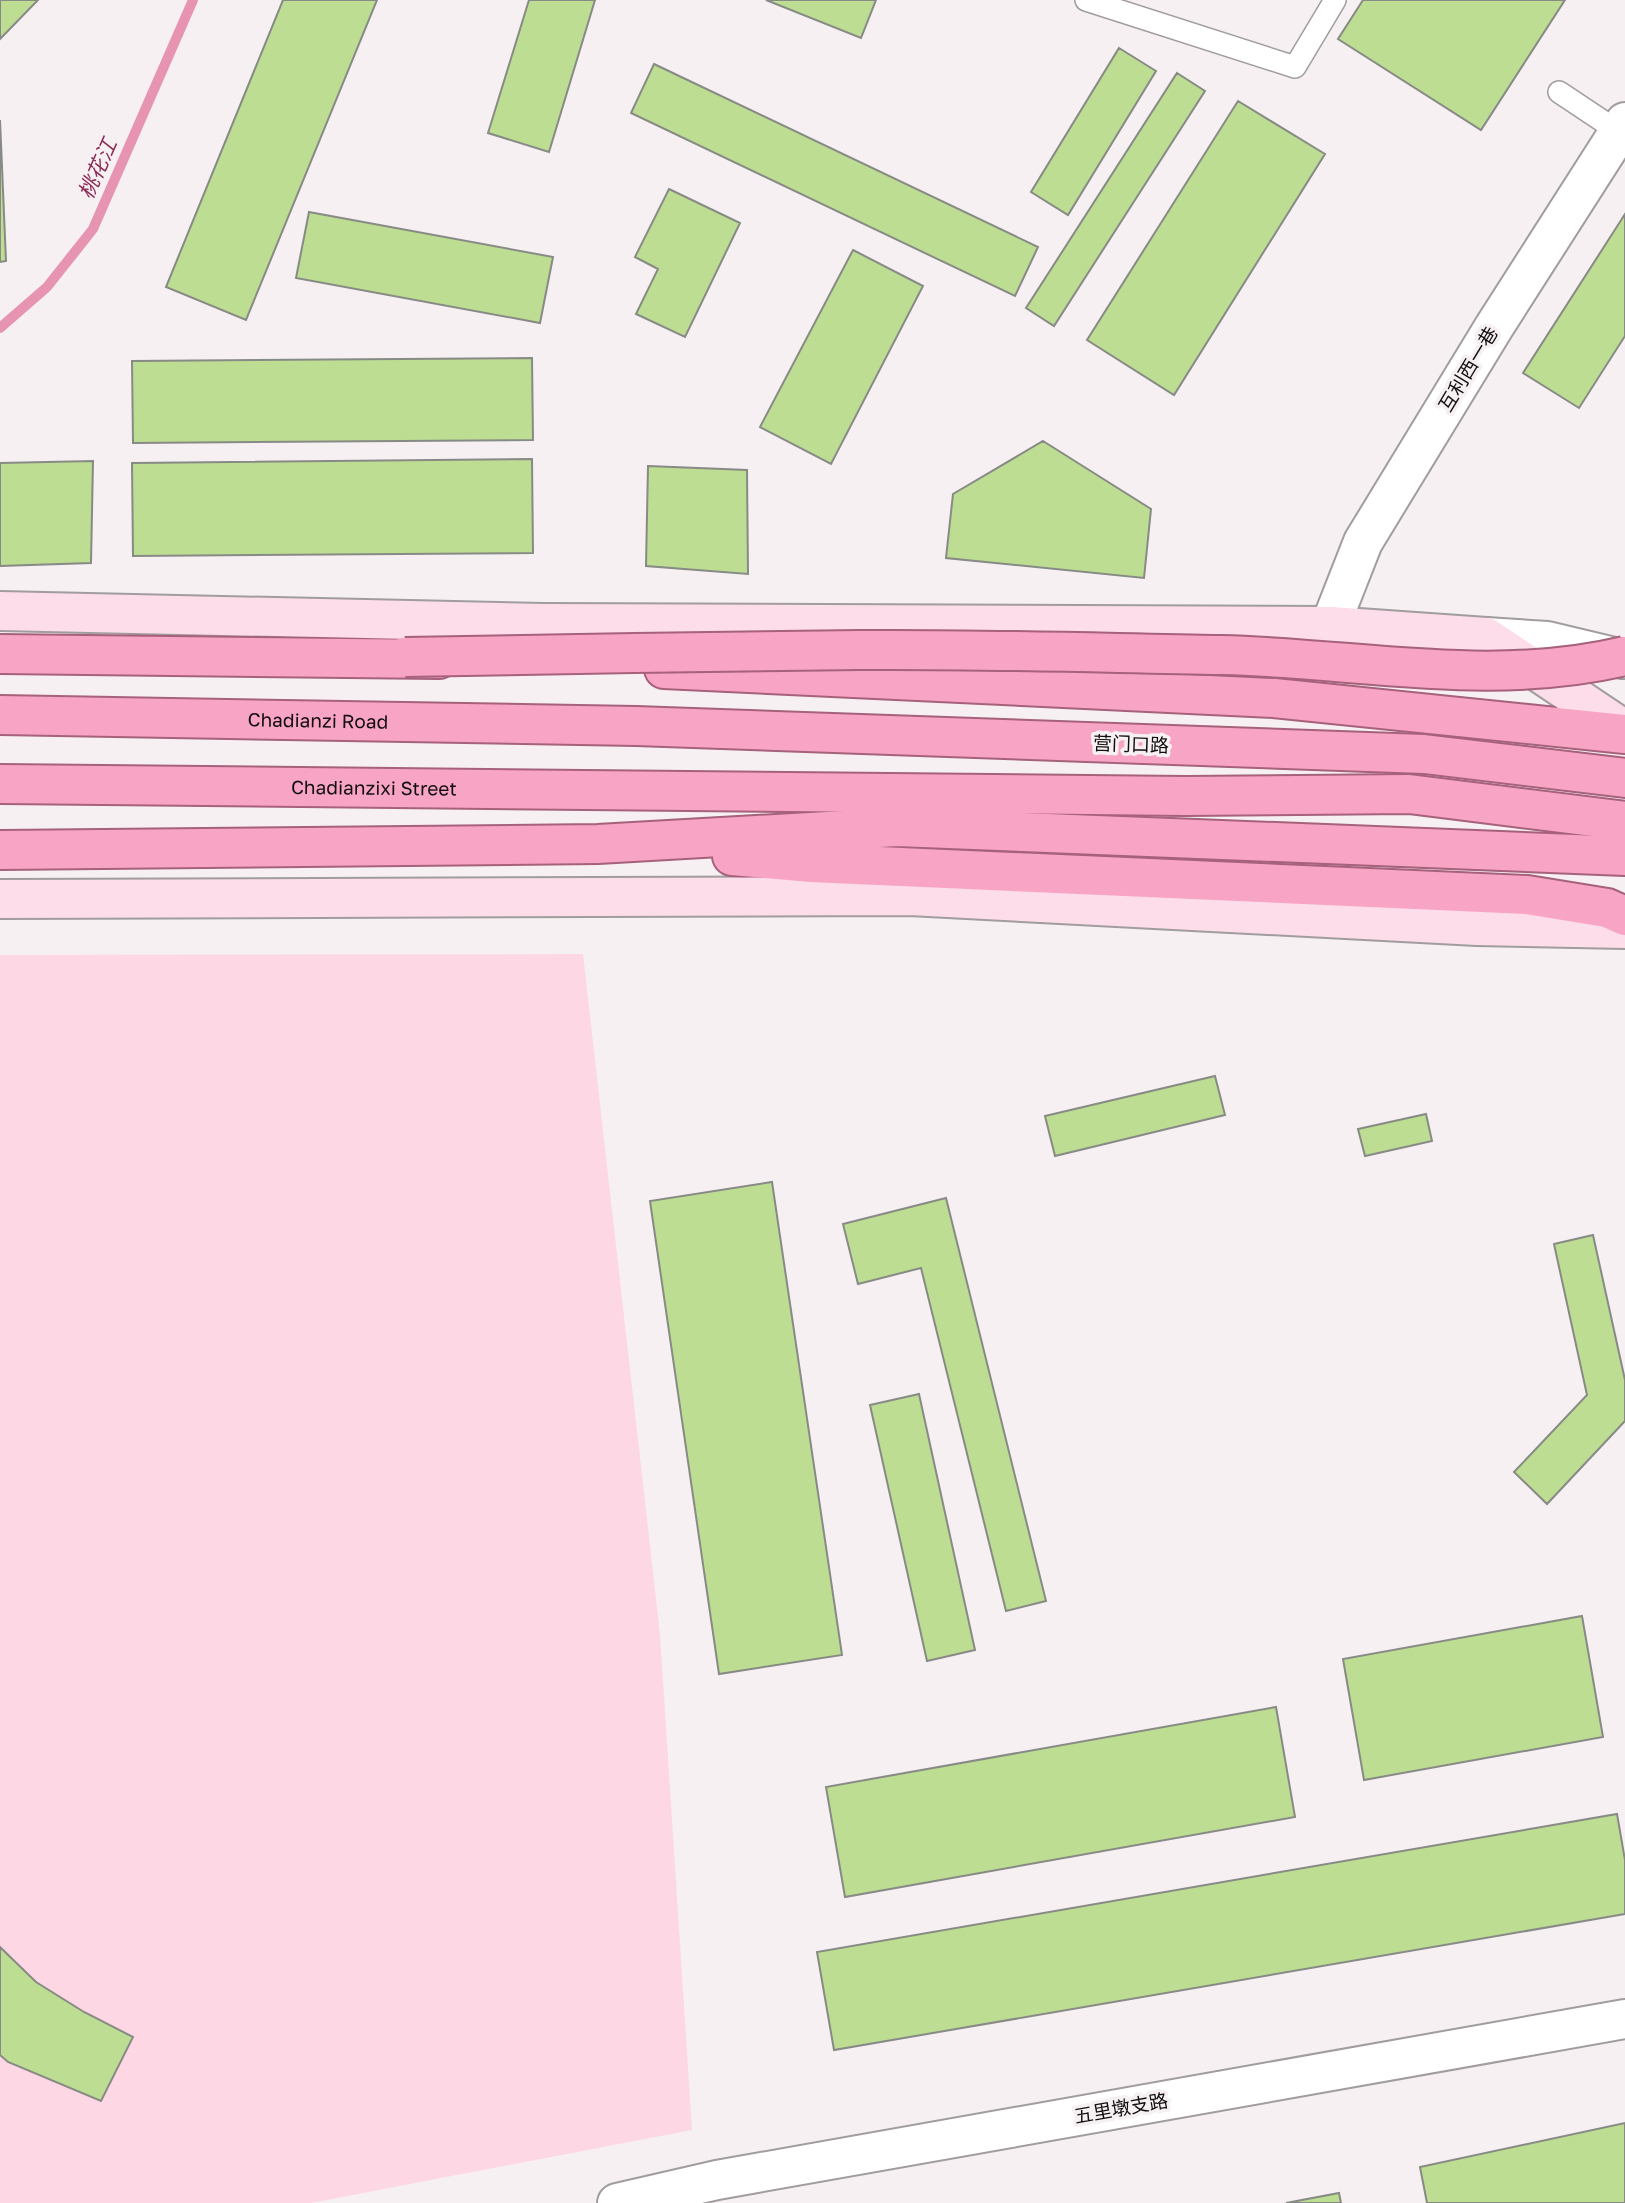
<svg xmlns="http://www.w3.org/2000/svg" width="1625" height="2203" font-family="'Golos Text','Noto Sans SC',sans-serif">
<rect width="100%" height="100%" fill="#f6f0f2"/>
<path fill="#fed7e4" d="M583 954 660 1634 692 2130 311 2203H0V955Z"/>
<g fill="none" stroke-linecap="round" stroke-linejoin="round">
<path stroke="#e694b2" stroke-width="10" d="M0 328 47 287 93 229 193 0"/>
</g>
<path fill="#bddd92" stroke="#888a85" stroke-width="2" d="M0 0H38L0 39Z
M283 0H377L246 320 166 287Z
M529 0H595L549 152 488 133Z
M766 0H876L861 38Z
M1363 0H1565L1481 130 1338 39Z
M1119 48 1156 71 1068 215 1031 192Z
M654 64 1038 247 1015 296 631 113Z
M1177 73 1205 91 1054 326 1026 308Z
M1238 101 1325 154 1174 395 1087 340Z
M0 120 6 261 0 262Z
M669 189 740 223 685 337 636 314 658 269 635 257Z
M309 212 553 257 540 323 296 278Z
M1625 214V336L1579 408 1523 373Z
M853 250 923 286 831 464 760 427Z
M532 358 533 440 133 443 132 361Z
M1043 441 1151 509 1144 578 946 558 953 494Z
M532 459 533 553 133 556 132 463Z
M93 461 91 563 0 566V463Z
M648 466 747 470 748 574 646 566Z
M1215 1076 1225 1115 1055 1156 1045 1116Z
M1426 1114 1432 1141 1365 1156 1358 1129Z
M772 1182 842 1655 719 1674 650 1201Z
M946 1198 1046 1601 1006 1611 921 1268 858 1284 843 1224Z
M1593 1235 1625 1380V1421L1547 1504 1514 1472 1587 1395 1554 1244Z
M919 1394 975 1650 927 1661 870 1405Z
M1582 1616 1603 1737 1364 1780 1343 1659Z
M1276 1707 1295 1817 845 1897 826 1787Z
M1617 1814 1625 1860V1914L834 2050 817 1952Z
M0 1947 36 1982 84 2012 133 2037 101 2101 8 2062 0 2055Z
M1625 2123V2203H1427L1420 2167Z
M1339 2193 1341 2203H1286Z"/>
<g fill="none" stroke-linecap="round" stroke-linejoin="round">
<g stroke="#a19c9d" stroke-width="24">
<path id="service" d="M1086 0 1295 67 1335 0
M1559 92 1619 132"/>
</g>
<g stroke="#a19c9d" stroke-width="42">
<path id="minor" d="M1330 626 1363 542 1494 327 1625 122
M617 2203 717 2180 1625 2019"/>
</g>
<g stroke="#a19c9d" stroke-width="42">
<path id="tertiary" d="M1486 637 1547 641 1623 659"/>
</g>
<g stroke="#a19c9d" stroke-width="42">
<path id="secondary" d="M0 611 544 623 1330 626 1486 637 1625 730
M0 899 910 896 1477 926 1625 929"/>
</g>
<g stroke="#a6617b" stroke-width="42">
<g id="trunk">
<path d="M0 654 439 659"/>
<path d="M664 669 1274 698 1625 734"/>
<path id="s1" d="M0 715 636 726 1424 754 1625 778"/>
<path id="s2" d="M0 784 1186 796 1409 794 1625 821"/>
<path d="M0 850 598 844 897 827 1625 856"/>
<path d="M732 856 812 863 1527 895 1607 908 1625 916"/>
</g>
</g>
<use href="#service" stroke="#fff" stroke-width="21"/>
<use href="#minor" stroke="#fff" stroke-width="38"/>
<use href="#tertiary" stroke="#fff" stroke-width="38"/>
<use href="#secondary" stroke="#fcdde9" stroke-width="38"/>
<use href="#trunk" stroke="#f8a4c4" stroke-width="38"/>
<g stroke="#a6617b" stroke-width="42" stroke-linecap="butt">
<path id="trunk-bridge" d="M405 657C557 655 708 651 860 650 980 649 1101 653 1222 655 1357 658 1491 688 1625 656"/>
</g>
<use href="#trunk-bridge" stroke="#f8a4c4" stroke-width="38"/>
</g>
<g text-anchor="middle" stroke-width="7" stroke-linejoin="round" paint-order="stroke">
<g font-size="19" fill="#100e0e" stroke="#f6f0f2">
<text transform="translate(1468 369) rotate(-59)" y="7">互利西一巷</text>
<text dy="7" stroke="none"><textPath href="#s1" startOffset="318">Chadianzi Road</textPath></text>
<text transform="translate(1131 744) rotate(2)" y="7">营门口路</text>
<text dy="7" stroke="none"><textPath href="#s2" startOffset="374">Chadianzixi Street</textPath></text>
<text transform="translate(1121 2108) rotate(-10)" y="7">五里墩支路</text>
</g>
<g font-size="21" font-style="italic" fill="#8b2c57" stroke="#f6f0f2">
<text transform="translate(98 169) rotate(-66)" y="7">桃花江</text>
</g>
</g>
</svg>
